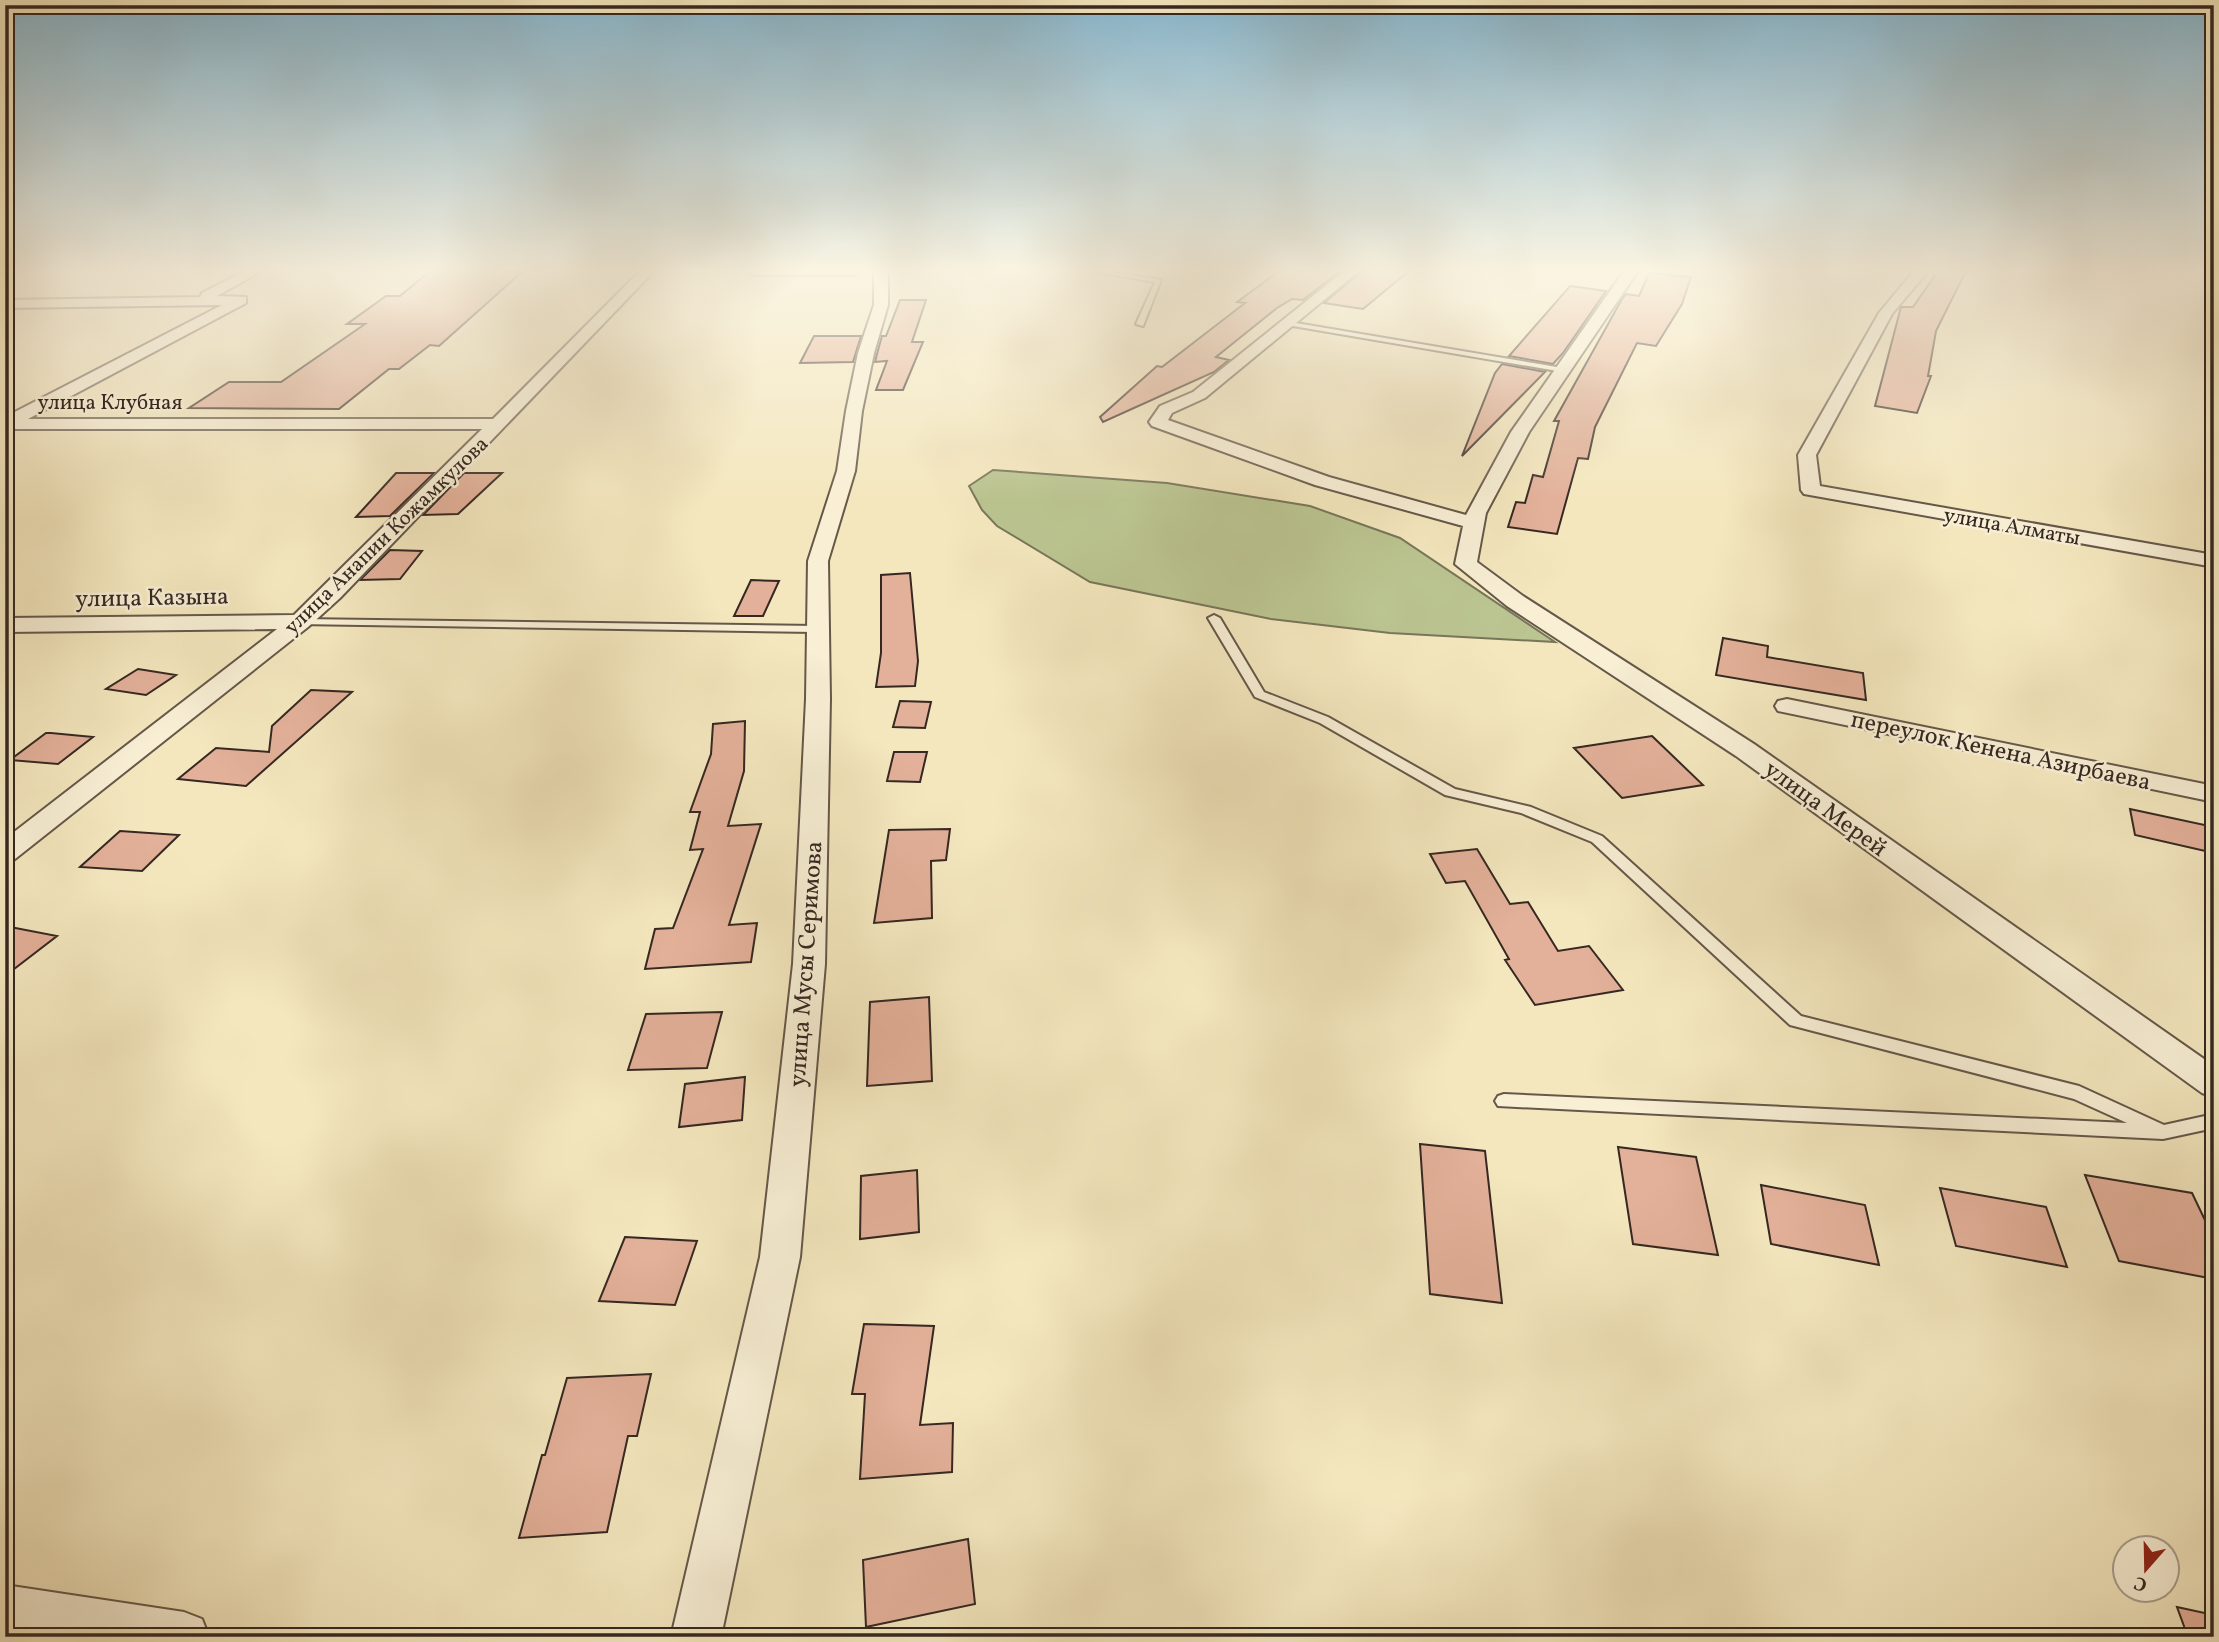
<svg xmlns="http://www.w3.org/2000/svg" width="2219" height="1642" font-family="Vollkorn,serif">
<rect width="100%" height="100%" fill="#f4e7be"/>
<filter id="stains"><feTurbulence type="fractalNoise" baseFrequency=".00286" numOctaves="4"/><feColorMatrix values="0 0 0 0 .2 0 0 0 0 .09 0 0 0 0 .02 0 0 0 .5 -.17"/></filter>
<radialGradient id="worn" r=".72"><stop offset=".6" stop-color="#630" stop-opacity="0"/><stop offset="1" stop-color="#630" stop-opacity=".3"/></radialGradient>
<path fill="#bbc591" stroke="#78765a" stroke-width="2" d="M993 470 1167 483 1310 506 1400 538 1555 642 1390 633 1271 619 1090 582 997 526 982 510 969 486Z"/>
<path fill="#e3b099" stroke="#352822" stroke-width="2" d="M430 271H523L439 346 430 345 399 369H389L339 409 189 408 229 382H281L365 324H347L386 296H400Z
M1279 271H1340L1303 300 1292 299 1277 308 1216 357 1229 360 1214 372 1103 422 1100 417 1157 366 1162 367 1245 303 1237 302Z
M1362 271H1409L1363 309 1324 303Z
M1938 271H1966L1936 331 1928 376H1931L1917 413 1875 406 1901 307H1913Z
M1649 273 1691 277 1682 304 1656 346 1637 343 1595 427 1588 459 1578 458 1557 534 1508 527 1516 502 1525 503 1533 475 1543 477 1559 421H1554L1622 299 1626 294 1639 296Z
M1570 286 1606 291 1563 353 1553 364 1509 356Z
M900 300H926L912 342H923L903 390H876L887 361 875 362 877 354 882 336H886Z
M814 336H861L853 362 800 363Z
M1502 364 1545 372 1462 456 1495 373Z
M396 473H434L390 516 356 517Z
M464 473H502L458 514 423 515Z
M390 550 422 551 400 579 360 580Z
M910 573 918 661 915 686 876 687 881 653V575Z
M751 580 779 581 763 616H734Z
M1723 638 1768 646 1767 657 1863 673 1866 700 1716 675Z
M138 669 176 675 146 695 106 689Z
M311 690 352 692 246 786 178 779 216 748 269 752 272 726Z
M900 701 931 702 925 728 893 727Z
M745 721 744 771 728 826 761 824 729 925 757 923 751 962 645 969 655 929 673 928 703 849 690 850 700 812H690L711 754 713 724Z
M46 733H51L93 737 58 764 10 760Z
M1652 736 1703 785 1622 798 1574 748Z
M894 752H927L920 782 887 781Z
M2130 809 2214 827V853L2135 835Z
M950 829 946 860 931 861 932 918 874 923 889 830Z
M120 831 179 835 142 871 80 867Z
M1477 849 1510 904 1528 902 1558 951 1589 946 1623 990 1535 1005 1505 960 1509 959 1465 881 1446 883 1430 854Z
M5 926 57 936 5 976Z
M929 997 932 1081 867 1086 870 1002Z
M722 1012 707 1068 628 1070 646 1014Z
M745 1077 742 1120 679 1127 685 1084Z
M1420 1144 1485 1151 1502 1303 1430 1294Z
M1618 1147 1696 1157 1718 1255 1633 1244Z
M917 1170 919 1232 860 1239 861 1176Z
M2085 1175 2192 1193 2214 1239V1279L2119 1261Z
M1761 1185 1865 1205 1879 1265 1771 1244Z
M1940 1188 2046 1207 2067 1267 1956 1246Z
M625 1237 697 1241 675 1305 599 1301Z
M864 1324 934 1326 920 1425 953 1423 952 1472 860 1479 865 1394H852Z
M651 1374 637 1436H628L607 1532 519 1538 542 1455H545L567 1378Z
M968 1539 975 1604 866 1627 863 1560Z
M2177 1607 2214 1615V1637H2188Z"/>
<g fill="none" stroke-linecap="round" stroke-linejoin="round">
<g stroke="#655849" stroke-width="4">
<path id="service" d="M1091 271H1106L1161 280 1143 326 1136 324 1155 282Z
M1284 321 1563 368 1567 370 1563 372 1287 325H1284Z
M1214 615 1220 618 1264 692 1328 717 1455 789 1531 807 1602 836 1801 1016 2079 1086 2164 1125 2214 1114V1128L2163 1139 1498 1106 1495 1101 1498 1096 1504 1094 2127 1123 2074 1099 1790 1025 1592 842 1521 813 1445 795 1320 723 1255 697 1208 618Z
M300 619 816 626 822 629 816 632 296 624V620Z"/>
</g>
<g stroke="#655849" stroke-width="4">
<path id="minor" d="M245 271H262L217 296 246 297V303L28 419H493L640 271H654L340 598 308 627 15 859 5 862V839L277 629 5 632V618L294 615 482 429H16L5 426V417L222 305 5 308V300L200 297 202 293Z
M746 271H861L854 275H753Z
M874 271H888V305L874 353 862 411 855 471 828 561 830 699 825 964 800 1257 721 1637H671L760 1257 793 964 806 699 808 561 837 471 846 411 858 353 874 305Z
M1344 271H1359L1205 398 1172 413 1168 420 1329 477 1466 515 1511 432 1624 271H1638L1529 432 1486 513 1477 562 1523 596 1754 744 2214 1066V1097L2202 1093 1736 756 1507 606 1455 564 1463 526 1315 485 1152 426 1149 422 1160 406 1193 392Z
M1914 271H1928L1892 314 1816 455 1820 486 2214 555V567L1804 494 1801 490 1798 455 1879 313Z
M1787 699 2214 786V802L1778 711 1775 706 1778 701Z
M5 1585 184 1612 202 1619 209 1637 5 1635Z"/>
</g>
<use href="#service" fill="#f8efd5" fill-rule="evenodd"/>
<use href="#minor" fill="#f8efd5" fill-rule="evenodd"/>
<path stroke="#352822" stroke-width="2.5" stroke-dasharray="7 7" stroke-linecap="butt" d="M2204 271 2214 273"/>
</g>
<linearGradient id="sky" x2="0" y2="1"><stop stop-color="#8ab9d0"/><stop offset="0.54" stop-color="#faf4e2"/><stop offset="1" stop-color="#faf4e2" stop-opacity="0"/></linearGradient>
<rect width="2219" height="501" fill="url(#sky)"/>
<g text-anchor="middle" stroke-width="5" stroke-linejoin="round" paint-order="stroke">
<g font-size="21" fill="#352822" stroke="#f8efd5">
<text x="110" y="409">улица Клубная</text>
<text transform="translate(2012 526) rotate(10)" y="7">улица Алматы</text>
<text transform="translate(386 535) rotate(-44)" y="7">улица Анапии Кожамкулова</text>
</g>
<g font-size="24" fill="#352822" stroke="#f8efd5">
<text transform="translate(152 597) rotate(-1)" y="8">улица Казына</text>
<text transform="translate(2001 750) rotate(12)" y="8">переулок Кенена Азирбаева</text>
<text transform="translate(1826 808) rotate(36)" y="8">улица Мерей</text>
<text transform="translate(805 964) rotate(-86)" y="8">улица Мусы Серимова</text>
</g>
</g>
<rect width="2219" height="1642" fill="none" stroke="#f4e7be" stroke-width="28"/>
<rect x="7" y="7" width="2205" height="1628" fill="none" stroke="#352822" stroke-width="3.5"/>
<rect x="14" y="14" width="2191" height="1614" fill="none" stroke="#352822" stroke-width="2"/>
<g transform="translate(2146 1569) rotate(200)"><circle r="33" fill="#f8efd5" stroke="#aa9f8d" stroke-width="2"/>
<path d="M0-5L12 26L0 18L-12 26Z" fill="#8f2418"/>
<text y="-10" font-size="19" font-weight="bold" text-anchor="middle" fill="#352822">С</text>
</g>
<rect width="100%" height="100%" filter="url(#stains)"/>
<rect width="100%" height="100%" fill="url(#worn)"/>
</svg>
